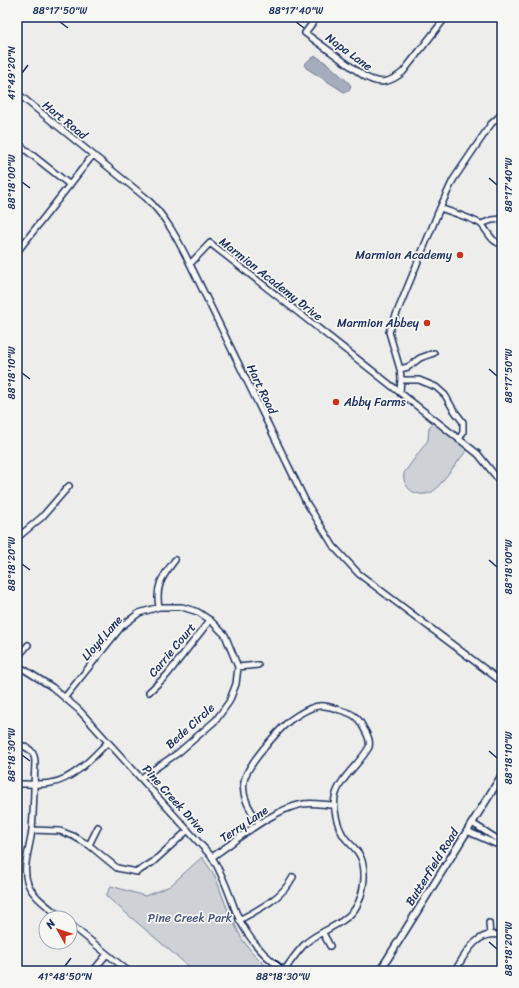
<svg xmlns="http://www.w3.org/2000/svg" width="519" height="988" font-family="Sriracha,sans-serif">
<rect width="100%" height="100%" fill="#edeeec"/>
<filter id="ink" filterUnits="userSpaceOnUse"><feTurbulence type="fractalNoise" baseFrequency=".025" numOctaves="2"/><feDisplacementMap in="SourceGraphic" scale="8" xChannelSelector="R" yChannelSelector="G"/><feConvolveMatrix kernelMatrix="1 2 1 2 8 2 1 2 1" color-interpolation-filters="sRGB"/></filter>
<g filter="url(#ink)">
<path fill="#ced2d7" stroke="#74809a" d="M434 422 468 449 436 489C423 501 401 491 404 473L428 440 429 427Z
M202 857 215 876 228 911 242 939 251 951 271 971H194L106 896 111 886 145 896 170 886Z"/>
<path fill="#a5acbc" stroke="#6e7a96" d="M316 56 329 65 349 83 351 86 349 91 344 92 306 68 304 65C307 61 311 58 316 56Z"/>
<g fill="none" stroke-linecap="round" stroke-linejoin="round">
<g stroke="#1b2f5e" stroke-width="8">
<path id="minor" d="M317 17 305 33 364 76C379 85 390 83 403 72L446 17
M17 93 145 197C166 216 178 240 190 264L306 502 334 547 359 574 502 682
M17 143 70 185
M440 208C448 211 477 220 482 225 489 233 491 242 502 244
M481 224 492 220 502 219
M17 252 93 155
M190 264 210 243 478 454 502 484
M400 369 408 367 420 358 434 353
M401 380H419L436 387 445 395 453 409 463 422V432L459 440
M400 393 401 378 400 369 389 332 440 208 453 180 491 124 502 114
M17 538 42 517 69 486
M159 607C155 585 163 576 175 560
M17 658 28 645
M17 665 52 687 79 710 212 857C224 877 228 891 236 912 246 936 263 956 285 971
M238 667 258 665
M149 692 167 675 210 620
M65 697 122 626 139 613 159 607H182L198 612 210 620 225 635 238 667 236 684 229 702 216 720 178 753 141 778
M21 745C30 749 34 751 35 761 34 783 34 806 32 829 31 846 21 867 28 884 34 898 50 908 62 918
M17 784C28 784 40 785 51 783 74 779 92 758 108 742
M259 823C251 811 241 797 244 782 245 767 278 731 289 721 296 716 310 707 319 706 326 705 333 708 340 710 351 713 358 716 363 727 366 733 371 739 369 747 360 764 340 777 335 797 333 808 337 825 343 835 347 842 355 847 359 854 368 869 364 895 355 909 343 925 322 930 307 942 298 950 291 961 284 971
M472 823 502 842
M32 830 60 831 73 836 89 845 117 868 137 872 153 862 188 830
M467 831 496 844H502
M89 845 98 827
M212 857C237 840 273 809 303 804 313 802 324 805 334 805
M239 920C260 909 282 898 293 877
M489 923 490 935
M70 924 128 971
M323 933 330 946
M93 971 107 954
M455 971C465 954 478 928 502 936"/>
</g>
<g stroke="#1b2f5e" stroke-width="9">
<path id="major" d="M380 971 502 775"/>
</g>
<use href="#minor" stroke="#f6f6f2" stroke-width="5"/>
<use href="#major" stroke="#f6f6f2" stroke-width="6"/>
</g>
</g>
<path fill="none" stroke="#1b2f5e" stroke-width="1.5" d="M60 22 68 28M296 22 304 28M22 73 28 65M489 178 497 185M22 182 30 188M489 369 497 376M22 373 30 379M489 560 497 567M22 564 30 570M489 751 497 758M22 755 30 761M489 942 497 949M275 960 283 966M65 966 71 958"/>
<g fill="#c8321e" stroke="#f6f6f2" stroke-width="1.5">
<circle cx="460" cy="255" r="4"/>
<circle cx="427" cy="323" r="4"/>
<circle cx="336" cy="402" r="4"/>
</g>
<g text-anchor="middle" stroke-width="3.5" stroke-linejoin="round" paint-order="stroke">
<g font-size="12" fill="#1b2f5e" stroke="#f6f6f2">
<text transform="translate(349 52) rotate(36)" y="4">Napa Lane</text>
<text transform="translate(65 120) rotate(39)" y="4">Hart Road</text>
<text transform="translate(271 279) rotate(38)" y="4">Marmion Academy Drive</text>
<text transform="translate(262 389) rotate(64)" y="4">Hart Road</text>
<text transform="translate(102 638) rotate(-49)" y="4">Lloyd Lane</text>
<text transform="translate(172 650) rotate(-50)" y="4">Carrie Court</text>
<text transform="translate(190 726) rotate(-42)" y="4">Bede Circle</text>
<text transform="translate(174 799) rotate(48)" y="4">Pine Creek Drive</text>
<text transform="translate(244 824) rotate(-34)" y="4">Terry Lane</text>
<text transform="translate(432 867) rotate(-58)" y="4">Butterfield Road</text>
</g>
<g font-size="12" fill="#1b2f5e" stroke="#f6f6f2" text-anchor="end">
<text x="452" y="259">Marmion Academy</text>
<text x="419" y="327">Marmion Abbey</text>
<text x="344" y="406" text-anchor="start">Abby Farms</text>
</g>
<g font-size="12" fill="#48587c" stroke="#f6f6f2">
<text x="190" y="922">Pine Creek Park</text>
</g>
</g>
<rect width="519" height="988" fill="none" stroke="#f6f6f2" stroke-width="44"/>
<g transform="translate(58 930) rotate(309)"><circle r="19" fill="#f6f6f2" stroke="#9ea6b7"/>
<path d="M0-3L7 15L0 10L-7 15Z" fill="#c8321e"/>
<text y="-6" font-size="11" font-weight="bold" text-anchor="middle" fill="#1b2f5e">N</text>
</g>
<rect x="22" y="22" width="475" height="944" fill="none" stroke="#1b2f5e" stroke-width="1.5"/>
<g font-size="10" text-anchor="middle" fill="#1b2f5e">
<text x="60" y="14">88°17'50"W</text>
<text x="296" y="14">88°17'40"W</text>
<text transform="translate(11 73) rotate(-90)" y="4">41°49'20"N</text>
<text transform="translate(11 182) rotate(-90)" y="4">88°18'00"W</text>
<text transform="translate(508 185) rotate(-90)" y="4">88°17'40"W</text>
<text transform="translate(11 373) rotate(-90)" y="4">88°18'10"W</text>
<text transform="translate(508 376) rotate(-90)" y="4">88°17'50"W</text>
<text transform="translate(11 564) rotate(-90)" y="4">88°18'20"W</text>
<text transform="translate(508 567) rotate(-90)" y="4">88°18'00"W</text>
<text transform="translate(11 755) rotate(-90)" y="4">88°18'30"W</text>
<text transform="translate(508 758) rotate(-90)" y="4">88°18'10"W</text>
<text transform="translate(508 949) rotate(-90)" y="4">88°18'20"W</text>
<text x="65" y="980">41°48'50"N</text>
<text x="283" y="980">88°18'30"W</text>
</g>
</svg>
